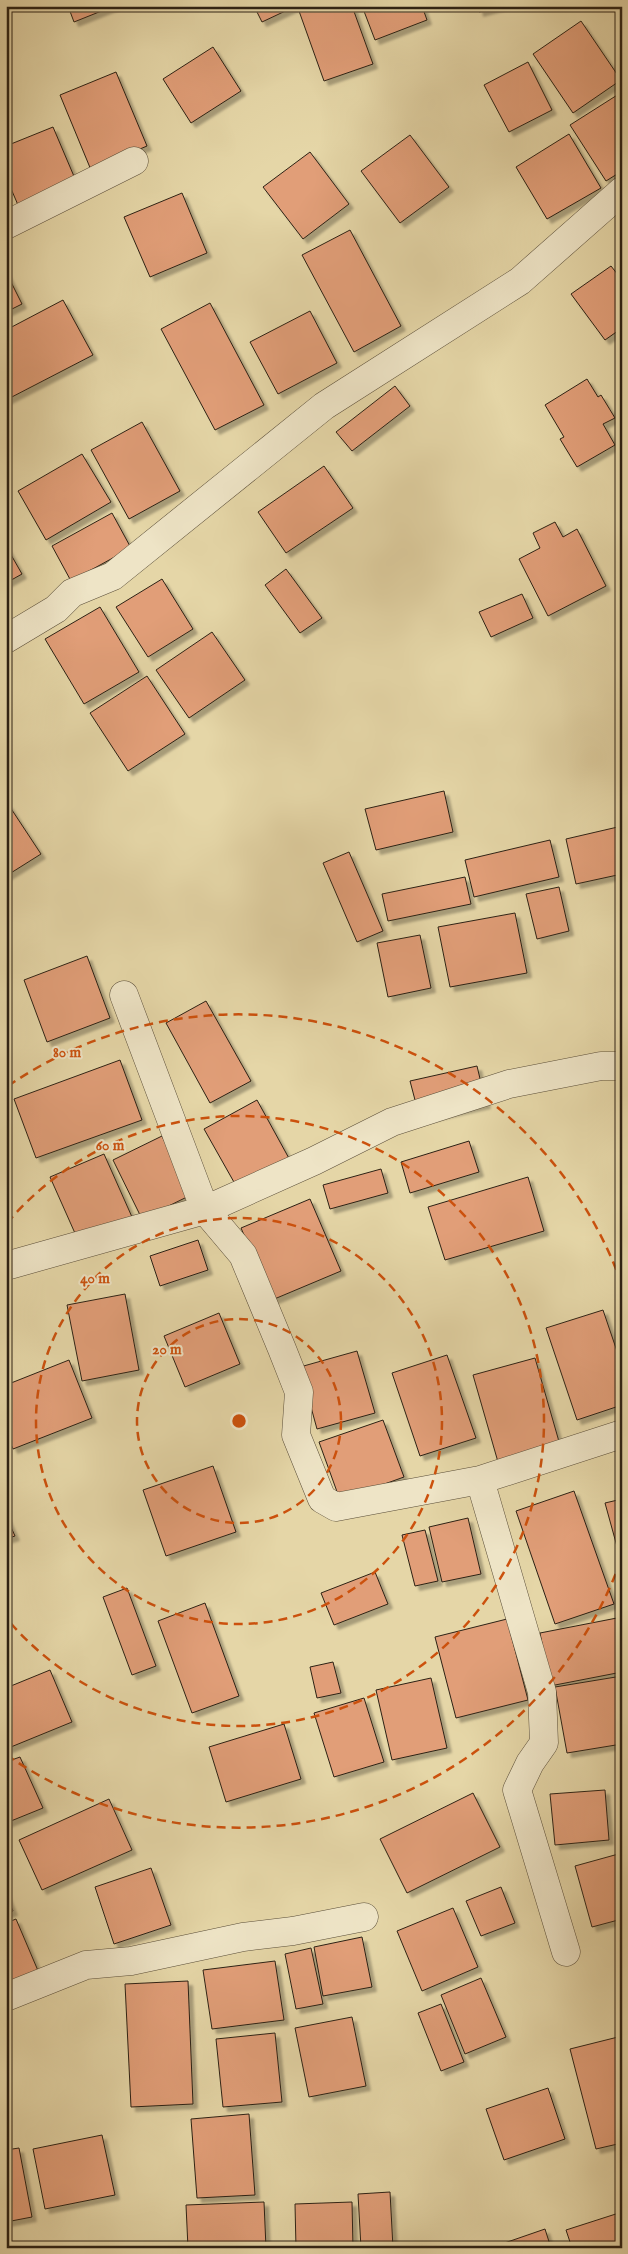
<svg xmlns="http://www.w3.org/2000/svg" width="628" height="2254" font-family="'IM FELL English',serif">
<defs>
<filter id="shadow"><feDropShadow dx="4.5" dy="4.5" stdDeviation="1" flood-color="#0004"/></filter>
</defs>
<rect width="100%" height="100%" fill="#e5d6a7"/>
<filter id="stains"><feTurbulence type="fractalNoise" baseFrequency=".004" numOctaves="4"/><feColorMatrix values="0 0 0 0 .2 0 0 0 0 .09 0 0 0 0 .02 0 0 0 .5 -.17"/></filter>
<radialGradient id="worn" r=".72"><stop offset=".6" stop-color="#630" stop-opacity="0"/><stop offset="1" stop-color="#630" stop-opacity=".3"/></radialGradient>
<path fill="#e19e78" stroke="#2c2114" filter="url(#shadow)" d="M68 6H114L74 22Z
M254 6H296L262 22Z
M306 6H352L373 64 324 81 299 11Z
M362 6H422L427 20 375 40Z
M478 6H501L479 12Z
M581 21 621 80 573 113 533 54Z
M213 47 241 91 191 123 163 79Z
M528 62 552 110 509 132 484 85Z
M116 72 147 146 91 170 60 95Z
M622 92V171L606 181 570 125Z
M53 127 76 181 18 205 6 177V146Z
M569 134 601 188 547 219 516 167Z
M410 135 449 187 400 223 361 171Z
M310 152 349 204 303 239 263 187Z
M182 193 207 253 150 277 124 217Z
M350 230 401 326 354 352 302 255Z
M611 266 622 280V328L605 340 571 294Z
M6 272 22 304 6 312Z
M63 300 93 355 6 400V330Z
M210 303 264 405 215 430 161 329Z
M310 311 337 363 278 394 250 342Z
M587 379 598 397 601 395 615 418 603 424 615 445 577 467 560 439 564 437 545 405Z
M395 386 410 406 352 451 336 432Z
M142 422 180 491 129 519 91 450Z
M82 454 111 502 46 540 18 491Z
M324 466 353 508 286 553 258 512Z
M112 513 131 548 71 581 52 546Z
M555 522 563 537 577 529 606 586 548 616 519 559 540 548 533 533Z
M6 546 22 574 6 583Z
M286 569 322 618 300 633 265 585Z
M162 579 193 629 148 657 116 607Z
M522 594 533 618 491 637 479 612Z
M100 607 139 672 84 704 45 639Z
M212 632 245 680 189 718 156 670Z
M147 676 185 734 128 771 90 713Z
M444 791 453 832 376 850 365 809Z
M8 804 41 854 6 876V805Z
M622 826V874L576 884 566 839Z
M550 840 559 877 474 897 465 860Z
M349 852 383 931 357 942 323 863Z
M465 877 471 904 388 921 382 894Z
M559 887 569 931 537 939 526 894Z
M515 913 527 973 450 987 438 927Z
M420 935 431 988 388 997 377 943Z
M87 956 110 1018 47 1042 24 980Z
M206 1001 251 1081 210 1103 166 1023Z
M120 1060 142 1120 36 1158 14 1099Z
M477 1066 486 1104 420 1119 410 1081Z
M257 1100 291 1162 239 1191 204 1129Z
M162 1136 191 1195 142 1219 113 1160Z
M469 1141 479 1172 410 1193 401 1162Z
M104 1154 132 1217 78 1240 50 1177Z
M381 1169 388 1193 330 1209 323 1185Z
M528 1177 544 1231 445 1260 428 1207Z
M310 1199 341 1271 272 1300 241 1228Z
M198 1240 208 1270 160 1286 150 1256Z
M125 1294 139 1370 82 1381 67 1305Z
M603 1310 622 1366V1405L577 1420 546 1328Z
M219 1313 240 1364 185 1387 164 1336Z
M357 1351 375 1413 317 1429 300 1367Z
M447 1355 476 1438 420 1456 392 1373Z
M535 1358 560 1445 498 1462 473 1375Z
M69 1360 92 1418 13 1449 6 1433V1385Z
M383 1420 404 1477 340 1500 319 1442Z
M213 1466 236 1532 166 1556 143 1490Z
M574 1491 614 1604 555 1624 516 1511Z
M622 1499V1560L621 1561 605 1503Z
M6 1516 15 1536 6 1539Z
M468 1518 481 1574 442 1582 429 1527Z
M425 1530 438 1581 415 1586 402 1535Z
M375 1572 388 1604 334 1625 321 1593Z
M127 1588 156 1666 132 1675 103 1597Z
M205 1603 239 1696 192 1713 158 1621Z
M622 1617V1672L550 1686 540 1633Z
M507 1619 528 1700 456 1718 435 1637Z
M333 1662 341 1693 317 1698 310 1667Z
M50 1670 72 1722 6 1749V1688Z
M622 1676V1744L567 1753 555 1687Z
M431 1678 447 1748 392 1760 376 1690Z
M364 1698 384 1762 334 1777 314 1713Z
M284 1724 301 1779 226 1802 209 1747Z
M20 1757 43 1808 6 1823V1762Z
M605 1790 609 1840 555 1845 550 1794Z
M473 1793 500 1847 407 1893 380 1839Z
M109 1799 132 1850 42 1890 19 1840Z
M622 1853V1919L592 1927 575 1866Z
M151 1868 171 1925 114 1944 95 1887Z
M501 1887 515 1923 481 1936 466 1901Z
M6 1893 13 1911 6 1914Z
M453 1908 478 1967 422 1991 397 1931Z
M16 1919 39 1973 6 1986V1923Z
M362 1937 372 1987 323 1996 314 1947Z
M311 1948 323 2004 296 2009 285 1954Z
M275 1961 284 2020 212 2029 203 1970Z
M481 1978 506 2037 465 2054 441 1995Z
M188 1981 193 2104 131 2107 125 1984Z
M441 2004 464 2062 441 2071 418 2013Z
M352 2017 366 2086 309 2097 295 2028Z
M275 2033 282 2102 223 2107 216 2039Z
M622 2036V2143L596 2149 570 2049Z
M548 2088 565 2139 504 2160 486 2109Z
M249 2114 255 2195 197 2198 191 2119Z
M102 2135 115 2195 45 2209 33 2149Z
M19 2148 32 2217 6 2222V2150Z
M390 2192 393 2248H361L358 2194Z
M264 2202 266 2248H188L186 2205Z
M352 2202 353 2248H296L295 2204Z
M622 2212V2248H572L566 2230Z
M545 2229 551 2248H490Z"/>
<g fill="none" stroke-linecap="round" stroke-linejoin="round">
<g stroke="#5a4e39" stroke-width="29">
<path id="street" d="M6 225 134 161
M6 639 56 609 72 593 113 576 324 406 520 281 622 191
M124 995 205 1210 243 1255 282 1349 299 1392 296 1435 322 1499 336 1507 480 1480 622 1434
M6 1266 205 1210 314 1161 392 1122 509 1084 601 1066H622
M480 1480 542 1692 544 1743 530 1763 517 1790 566 1952
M6 1997 86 1965 131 1961 243 1937 293 1931 364 1917"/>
</g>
<use href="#street" stroke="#eee4c6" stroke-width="28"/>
</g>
<g fill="none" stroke="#cc510d" stroke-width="2.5" stroke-dasharray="9 6">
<circle cx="239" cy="1421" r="102"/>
<circle cx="239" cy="1421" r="203"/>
<path d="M7 1223A305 305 0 1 1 7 1619"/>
<path d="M621 1560A407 407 0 0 1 8 1756M8 1086A407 407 0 0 1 621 1282"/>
</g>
<circle cx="239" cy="1421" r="8" fill="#cc510d" stroke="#eee4c6" stroke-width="2.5"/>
<g font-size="15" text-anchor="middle" font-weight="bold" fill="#cc510d" stroke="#eee4c6" stroke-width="4" stroke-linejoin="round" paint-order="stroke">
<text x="67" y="1057">80 m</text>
<text x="110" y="1150">60 m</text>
<text x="95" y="1283">40 m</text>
<text x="167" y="1354">20 m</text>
</g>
<rect width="628" height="2254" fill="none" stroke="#e5d6a7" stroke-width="25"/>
<rect x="8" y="8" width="613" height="2239" fill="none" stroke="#2c2114" stroke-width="2.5"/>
<rect x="12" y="12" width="603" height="2229" fill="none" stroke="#2c2114"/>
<rect width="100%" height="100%" filter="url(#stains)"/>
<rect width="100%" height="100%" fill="url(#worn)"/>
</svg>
